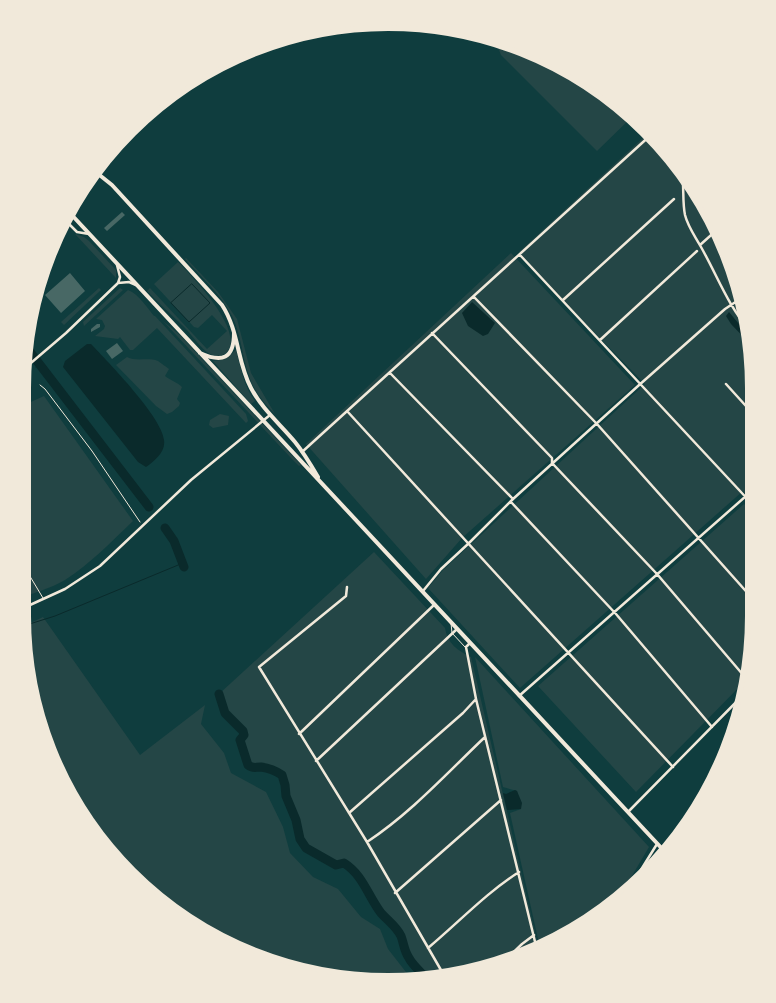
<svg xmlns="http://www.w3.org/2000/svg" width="776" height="1003" font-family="Montserrat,sans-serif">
<rect width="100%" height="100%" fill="#0f3d3e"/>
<path fill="#244646" d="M493 35 551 57 613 95 634 115 597 151 501 55Z
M647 127 665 144 708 203 738 270 756 364 754 503 743 491 520 688 428 588 443 570 645 384 563 301 519 252 644 137 641 132Z
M75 234 84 237 89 241 116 270V278Z
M511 253 635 385 462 538 426 579 306 444Z
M186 258 218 292 237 319 251 373 275 414C264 403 254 391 249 376 242 356 241 334 232 316 221 294 201 277 185 259Z
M178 262C192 276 245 331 227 352 224 355 218 357 213 355 203 353 191 333 183 326 171 314 158 303 147 291L150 288 207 349 227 331 212 315 198 328 194 327 154 284Z
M99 288 101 290 64 325 61 322Z
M120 288 123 290 84 326 83 322Z
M128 290C139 294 148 309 154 316H155L246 414 248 421 246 423 157 328 133 350H130L120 337 118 339 95 336 104 329 105 326 102 320 96 319Z
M163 321 180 335 301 465 299 466 291 458Z
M236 350C241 368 243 385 255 401L251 404 213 361 226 359Z
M127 357C136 362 148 357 158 361 161 363 165 366 169 369L165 376C170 380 177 382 182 387L177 399 180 403 179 406 172 412 167 414 156 406 116 365Z
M44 396 133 521C111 542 90 564 65 580 50 589 35 592 19 599V398L24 405Z
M220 414 229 416 228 425 213 428 209 425 210 420Z
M744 504 754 514 750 676 636 792 538 686Z
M374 552 445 628C447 643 458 651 471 657L539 949 484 972 426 979C421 972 413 966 409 958 404 952 404 944 401 936 396 926 388 921 381 913 368 896 363 875 344 863L336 865 306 848 300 839 296 820 286 796 285 785 282 775C274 769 250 768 247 764 243 758 240 749 237 742L244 735 243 731 225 713 219 694Z
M43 617 140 755 205 705 201 724 224 753 231 773 266 792 283 827 290 853 313 877 338 889 361 917 380 929 388 949 413 981 388 984 293 972 204 935 127 876 68 800 31 711 20 628Z
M475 657 649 847 617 901 573 935 540 948 510 813 521 809 517 791 503 787Z"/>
<path fill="#0a2a2b" d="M472 302 495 323 488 334 483 336 468 326 462 313Z
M729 312 743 329 751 345 731 324 726 316Z
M87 344H91C108 362 162 417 164 440 166 452 154 461 146 467L138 462 63 367 65 361Z
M515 790 517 791 522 803 521 809 507 810 503 793 506 794Z"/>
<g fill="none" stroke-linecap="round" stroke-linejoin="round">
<path stroke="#0a2a2b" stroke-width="1" d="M192 284 210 303 189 322 171 303Z
M36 367 39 365
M20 627 55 616 183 563"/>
<path stroke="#0a2a2b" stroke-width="9" d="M24 344 149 507
M165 528 174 541 184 567
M219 694 225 713 243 731 244 735 240 740 248 765C253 769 255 767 261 767 268 768 276 771 282 775L285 785 286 796 296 820 300 839 306 848 336 865 344 863C363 875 368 896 381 913 388 921 396 926 401 936 404 944 404 951 409 958 413 966 421 971 426 979"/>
</g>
<path fill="#486865" d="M122 212 125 215 107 231 104 228Z
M70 273 85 291 61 313 45 295Z
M97 324H100V327L91 332V329Z
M117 343 123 351 112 359 106 351Z"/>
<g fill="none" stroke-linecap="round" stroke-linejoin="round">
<path stroke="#f1e9da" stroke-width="1" d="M40 385 45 389 92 451 140 522"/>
<path stroke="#f1e9da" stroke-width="1" d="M19 558 43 598
M451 623 452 633 465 647"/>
<path stroke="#f1e9da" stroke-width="2.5" d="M665 144 666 145
M676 158C687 178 681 195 685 215 688 227 695 236 701 247 717 275 728 306 750 331
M684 185 690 179
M65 220 77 232 89 234
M700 245 719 228
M520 255 754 506
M118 283 129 282 136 285
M474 297 597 424 752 598
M563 300 674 199
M432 333 552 458V463L657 574 750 683
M600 340 697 251
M20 361 25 368 66 333 118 283 120 277 117 265
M20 372 25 368
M390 373 513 499
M726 384 755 416
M347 411 673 767
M302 452 653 133
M511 502 616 614 712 727
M347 587 346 596 259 667 367 842 445 977
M423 591 441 569 468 544 513 499 638 386 725 309 743 297
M19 610 65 589 100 566 191 480 270 415
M470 643 466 647 476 699 537 950
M519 696 754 489
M299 734 435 604
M316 761 457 629
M628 812 750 688
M349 813 463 713 476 699
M367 842C411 813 447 773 485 737
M395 893 501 800
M626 894 657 844
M428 948C459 922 486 893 519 872
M499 966 522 944 534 935"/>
<path stroke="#f1e9da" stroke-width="4" d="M92 169 112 185 222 305C239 331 237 362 251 388 262 409 280 424 295 442 304 453 311 465 318 477
M69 212 667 854
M200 353C222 363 234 359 234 333"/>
</g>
<path d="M0 0H776V1003H0ZM388 28H388A360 360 0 0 1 748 388V616A360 360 0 0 1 388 976H388A360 360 0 0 1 28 616V388A360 360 0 0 1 388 28Z" fill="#f1e9da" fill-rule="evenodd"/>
<path fill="none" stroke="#f1e9da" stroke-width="6" d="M388 28H388A360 360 0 0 1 748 388V616A360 360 0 0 1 388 976H388A360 360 0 0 1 28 616V388A360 360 0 0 1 388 28Z"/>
</svg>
